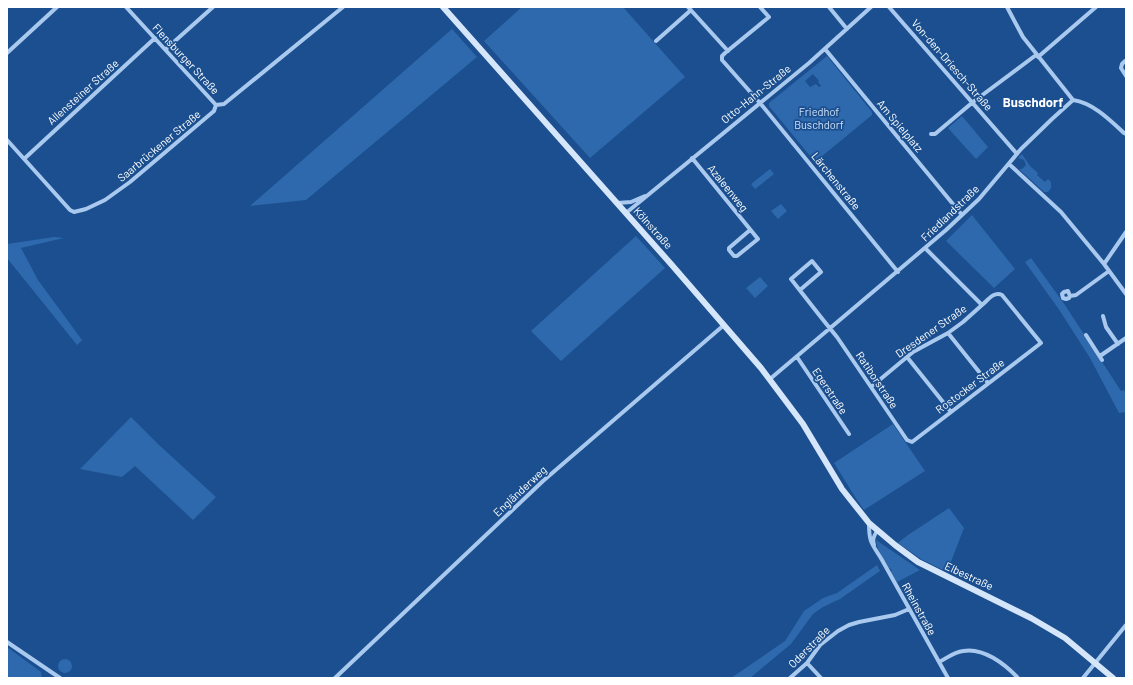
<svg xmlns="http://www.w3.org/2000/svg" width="1133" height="685" font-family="Barlow,sans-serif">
<rect width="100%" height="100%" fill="#1b4f8f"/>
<path fill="#2e69ad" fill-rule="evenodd" d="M522 7H623L685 77 590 158 484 41Z
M452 29 477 57 306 200 250 206Z
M827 56 872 112V115L815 162 769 106V103ZM813 74 819 81 818 82 821 86 819 87 816 84 810 87 805 81Z
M962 116 988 147 976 159 948 128Z
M1022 154 1030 166 1038 173 1037 175 1045 182 1048 179 1051 182V188L1048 192H1044L1019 169H1022L1026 165 1024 160 1018 158Z
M770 169 774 174 755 189 751 184Z
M781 204 787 211 778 219 771 211Z
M972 215 1015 269 994 288 946 241Z
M636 236 665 268 561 361 531 331Z
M54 237 64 238 21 248 38 280 82 340 77 345 7 258V244Z
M1031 258 1065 305 1121 391 1124 390 1126 395V412L1119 413 1090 358 1060 311 1025 262Z
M760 277 768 286 755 298 746 288Z
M131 417 158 444 216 497 193 520 135 466 122 477 80 469Z
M893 424 925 471 864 510 857 500 834 463Z
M949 508 964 528 947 572 921 559 898 543 908 535Z
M876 540 920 570 897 582 891 572 892 571 890 568H889L878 549Z
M877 565 880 571 840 599 823 607 813 614 791 644 750 678H731L785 641 804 611 823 598 837 593Z
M7 647 41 672 42 678H7Z
M58 666a7 7 0 1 1 14 0a7 7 0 1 1-14 0Z"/>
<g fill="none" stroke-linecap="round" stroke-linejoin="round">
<path stroke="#a9c9ee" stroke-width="4" d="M126 7 216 105
M688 7 728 51
M760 7 769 17 725 53 722 56V60L760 103 898 272
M829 7 847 29
M889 7 1017 154
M1007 7 1023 37 1073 100C1093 103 1109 119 1124 133L1126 134
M656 41 691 10
M166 49 213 7
M825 49 962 215
M7 53 57 7
M1038 57 1096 7
M1125 61 1122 64 1121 68 1126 76
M216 105 224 104 343 7
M931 134H935L973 102 1036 55
M7 140 70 210 74 212 86 209 105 200 130 182 214 111 216 105
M692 158 758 239 737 256H734L729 250V248L750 230
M24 159 155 38
M1009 164 1061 212 1104 264 1126 294
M617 203 631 202 645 196
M626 213 809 63 871 7
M1104 264 1126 232
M800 290 821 272 812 261 791 279C806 298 821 318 837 337L907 440 912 442 1041 343 1002 295C994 291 988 300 982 305L926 249
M1070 296 1068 291 1064 292 1062 294 1063 298 1066 299 1069 298 1070 296 1076 295 1109 271
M1103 316 1106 327 1118 344
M948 333 988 383
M1086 335 1102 360
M1100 356 1126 338
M797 357 849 434
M907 357 951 412
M770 379 946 230 979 199 1021 149 1052 119 1073 100
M871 387 913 352 948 333 963 322 982 305
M869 523C869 544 872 543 882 560L948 678
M874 545C872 539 874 535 878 530
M7 642 60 678
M939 662C947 658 954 652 963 651 983 647 1005 664 1018 678
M807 663 821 678
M335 678 543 481 724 325
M790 678 807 663 820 645 838 631 849 625 859 622 895 615 909 609
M1083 678 1126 625"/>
<path stroke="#d6e6fa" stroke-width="6" d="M443 7 671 264 761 368 803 424 842 489 869 523 895 545 918 562 1031 618 1065 638 1113 678"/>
</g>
<g text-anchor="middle" stroke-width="3.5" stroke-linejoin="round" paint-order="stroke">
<g font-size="11" fill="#fff" stroke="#1b4f8f">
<text transform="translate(186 59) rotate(47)" y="4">Flensburger Straße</text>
<text transform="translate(952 65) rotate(49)" y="4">Von-den-Driesch-Straße</text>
<text transform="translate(83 92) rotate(-42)" y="4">Allensteiner Straße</text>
<text transform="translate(756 94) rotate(-39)" y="4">Otto-Hahn-Straße</text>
<text transform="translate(900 126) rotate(50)" y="4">Am Spielplatz</text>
<text transform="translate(159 146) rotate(-40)" y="4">Saarbrückener Straße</text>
<text transform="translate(836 181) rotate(51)" y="4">Lärchenstraße</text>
<text transform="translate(728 188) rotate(51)" y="4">Azaleenweg</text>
<text transform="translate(950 213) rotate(-44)" y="4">Friedlandstraße</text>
<text transform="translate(653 228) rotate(48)" y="4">Kölnstraße</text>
<text transform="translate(931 331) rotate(-35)" y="4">Dresdener Straße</text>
<text transform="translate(877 380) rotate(56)" y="4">Ratiborstraße</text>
<text transform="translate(970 386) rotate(-37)" y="4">Rostocker Straße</text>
<text transform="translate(830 391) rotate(56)" y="4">Egerstraße</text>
<text transform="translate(520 491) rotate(-43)" y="4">Engländerweg</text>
<text transform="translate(969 576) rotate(25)" y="4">Elbestraße</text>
<text transform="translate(919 609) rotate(61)" y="4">Rheinstraße</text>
<text transform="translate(809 647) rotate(-45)" y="4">Oderstraße</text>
</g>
<g font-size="11" fill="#cfe3fa" stroke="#1b4f8f">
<text x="819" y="116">Friedhof<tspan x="819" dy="13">Buschdorf</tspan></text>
</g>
<g font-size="13" font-weight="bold" fill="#fff" stroke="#1b4f8f">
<text x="1033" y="107">Buschdorf</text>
</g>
</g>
<rect width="1133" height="685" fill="none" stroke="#ffffff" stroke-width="16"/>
</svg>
